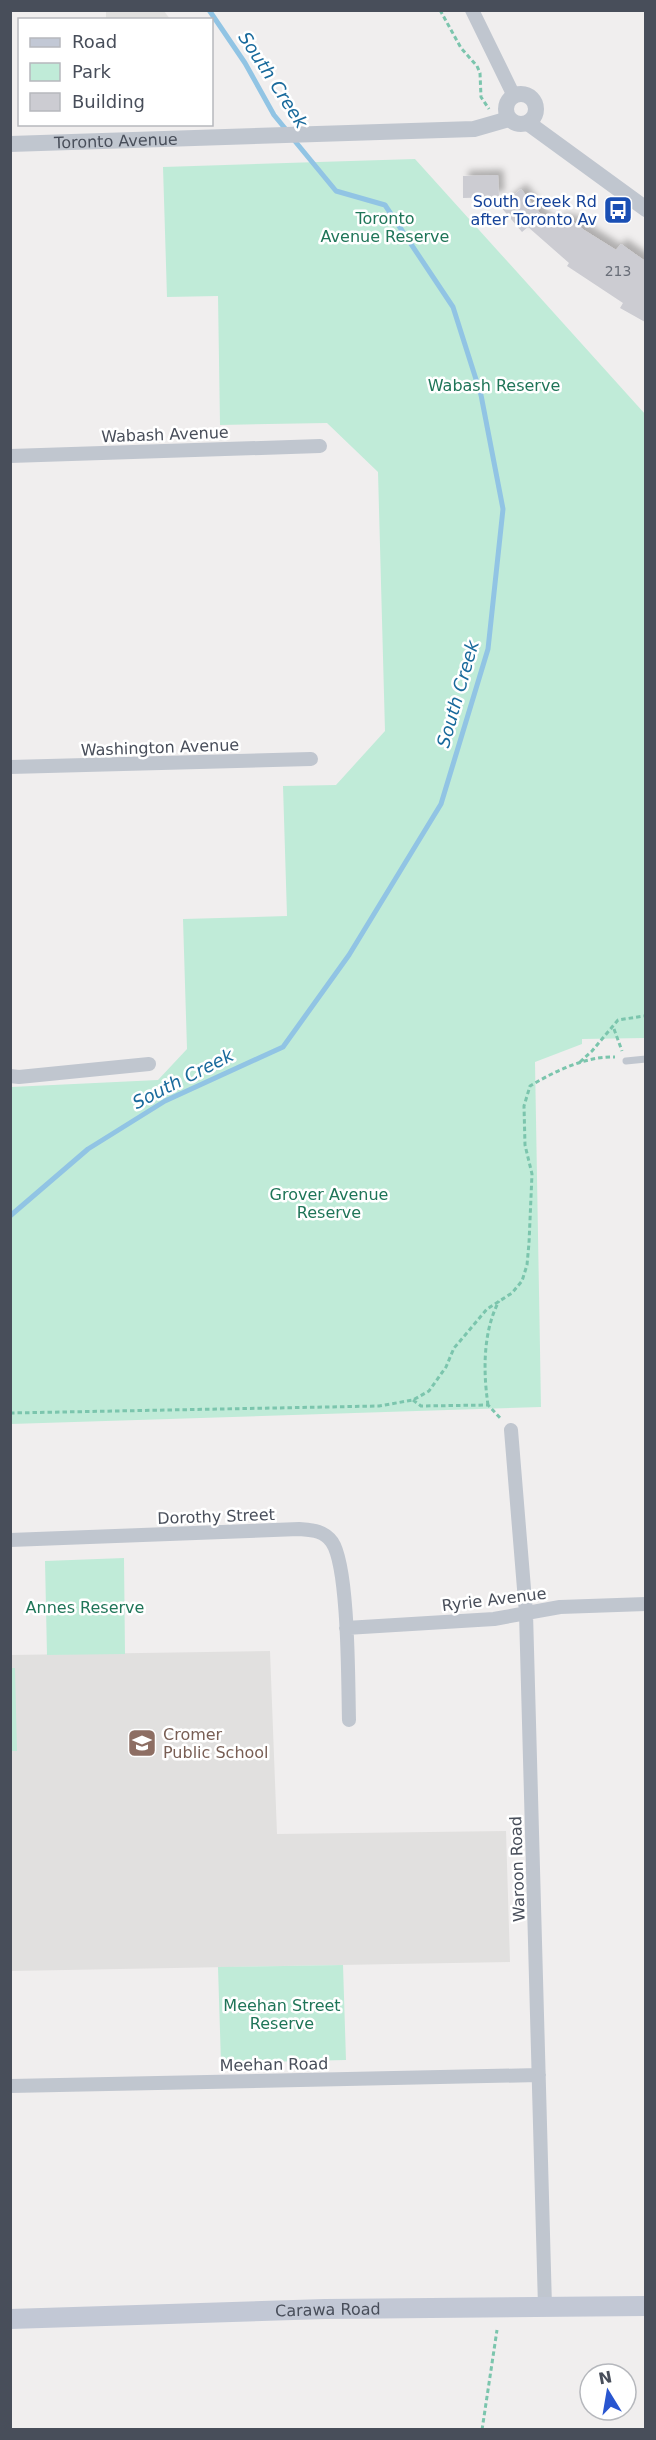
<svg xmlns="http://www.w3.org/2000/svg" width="656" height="2440" font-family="'DejaVu Sans',sans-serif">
<defs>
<filter id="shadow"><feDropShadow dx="5.5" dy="-5.5" stdDeviation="3" flood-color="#0004"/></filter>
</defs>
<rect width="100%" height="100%" fill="#f0eeee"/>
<path fill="#e1e0df" d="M106 11H164L170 19H106Z
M270 1651 277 1834 506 1831 510 1962 11 1971 10 1655Z"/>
<path fill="#c0ebd8" d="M415 159 645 414V1038L582 1039V1044L535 1062 541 1407 11 1424V1087L158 1080 187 1049 183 919 287 916 283 786 336 785 385 731 378 472 327 423 220 425 218 296 167 297 163 167Z
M124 1558 125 1654 47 1655 45 1561Z
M11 1668H15L17 1751H11Z
M343 1965 346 2060 221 2063 218 1967Z"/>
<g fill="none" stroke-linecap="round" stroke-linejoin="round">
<path stroke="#91c4e4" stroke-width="5" d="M209 10 245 63 274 115 288 132
M10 1216 88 1149 165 1101 283 1047 349 955 441 804 488 649 503 509 481 395 453 307 385 205 336 191 294 140"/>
</g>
<path fill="#ccccd2" filter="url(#shadow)" d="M498 175 499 197 463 198V176Z
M521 189 543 217 554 226 562 217 568 222 570 219 584 230 616 250 621 244 645 261V322L620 308 623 303 567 266 569 263 528 227 522 232 500 206Z"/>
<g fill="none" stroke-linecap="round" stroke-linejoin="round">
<path stroke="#7bc5ad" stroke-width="3" stroke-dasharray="4.5 3" stroke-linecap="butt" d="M440 10 461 48 477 66 480 73 481 97 489 109
M614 1029 622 1051
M580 1062 592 1051 618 1020 644 1016
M413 1400 421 1406 488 1405 502 1420
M488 1405C483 1371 483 1331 499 1301
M10 1413 379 1406 413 1400 429 1391 446 1367 454 1348 466 1334 487 1309 512 1293 522 1281 527 1265 529 1243 532 1174 525 1145 524 1106 530 1086C555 1071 586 1056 615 1057
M482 2430 497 2330"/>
<path stroke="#c0c6cf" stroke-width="7" d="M626 1061 646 1059"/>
<path stroke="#c0c6cf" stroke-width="14" d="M472 10 514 96
M10 456 320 446
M10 767 311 759
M10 1076 19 1077 149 1064
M511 1430 526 1613 545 2307
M10 1540 299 1529C311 1530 324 1530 332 1542 349 1567 348 1684 349 1720
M346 1628 494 1619 560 1607 646 1604
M10 2086 539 2075"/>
<g stroke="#c0c6cf" stroke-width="16">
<circle cx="521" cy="109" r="15"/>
<path d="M528 123 646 209"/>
<path id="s1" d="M10 144 474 129 509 119"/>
</g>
<path stroke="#c2c8d5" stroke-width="20" id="s2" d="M10 2319 325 2309 646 2306"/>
</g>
<defs>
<g id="bus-square" transform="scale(1.5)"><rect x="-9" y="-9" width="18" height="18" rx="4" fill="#1a4fb4" stroke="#fff"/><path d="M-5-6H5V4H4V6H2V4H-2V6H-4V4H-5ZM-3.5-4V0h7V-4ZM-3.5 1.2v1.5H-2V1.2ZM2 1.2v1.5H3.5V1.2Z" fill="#fff"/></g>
<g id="school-square" transform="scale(1.5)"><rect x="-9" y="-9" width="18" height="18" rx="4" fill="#8d6e63" stroke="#fff"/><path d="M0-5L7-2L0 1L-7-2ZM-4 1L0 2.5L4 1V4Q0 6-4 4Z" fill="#fff"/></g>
</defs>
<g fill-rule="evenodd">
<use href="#bus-square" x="618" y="210"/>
<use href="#school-square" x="142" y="1743"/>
</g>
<g text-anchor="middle" stroke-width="5" stroke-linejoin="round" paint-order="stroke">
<g font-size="14" fill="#696e78">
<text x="618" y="276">213</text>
</g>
<g font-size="16" fill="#484e5a" stroke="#fff">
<text dy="6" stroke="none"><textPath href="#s1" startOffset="106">Toronto Avenue</textPath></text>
<text transform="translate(165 434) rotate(-2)" y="6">Wabash Avenue</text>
<text transform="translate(160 747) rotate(-2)" y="6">Washington Avenue</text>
<text transform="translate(216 1516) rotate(-2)" y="6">Dorothy Street</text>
<text transform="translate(494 1599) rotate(-7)" y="6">Ryrie Avenue</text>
<text transform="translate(517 1869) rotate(-92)" y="6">Waroon Road</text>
<text transform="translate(274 2064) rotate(-1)" y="6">Meehan Road</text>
<text dy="6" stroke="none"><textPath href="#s2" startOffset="318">Carawa Road</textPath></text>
</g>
<g font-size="16" fill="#164399" stroke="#fff" text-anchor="end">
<text x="597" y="207">South Creek Rd<tspan x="597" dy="18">after Toronto Av</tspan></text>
</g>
<g font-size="16" fill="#1f7558" stroke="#fff">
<text x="385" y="224">Toronto<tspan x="385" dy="18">Avenue Reserve</tspan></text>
<text x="494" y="391">Wabash Reserve</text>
<text x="329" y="1200">Grover Avenue<tspan x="329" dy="18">Reserve</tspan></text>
<text x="85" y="1613">Annes Reserve</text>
<text x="282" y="2011">Meehan Street<tspan x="282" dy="18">Reserve</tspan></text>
</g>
<g font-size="16" fill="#785e54" stroke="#fff" text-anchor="start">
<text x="163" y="1740">Cromer<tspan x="163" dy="18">Public School</tspan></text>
</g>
<g font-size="18" font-style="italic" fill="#196a9c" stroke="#fff">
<text transform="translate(273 80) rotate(57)" y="6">South Creek</text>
<text transform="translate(458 694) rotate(-74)" y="6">South Creek</text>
<text transform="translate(183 1079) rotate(-27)" y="6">South Creek</text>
</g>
</g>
<rect width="656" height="2440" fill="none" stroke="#484e5a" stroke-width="24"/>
<rect x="18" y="18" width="195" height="108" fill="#ffffff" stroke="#b6b8bd" stroke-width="1.5"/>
<rect x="30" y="38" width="30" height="9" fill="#c2c8d5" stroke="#b6b8bd" stroke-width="1.5"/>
<text x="72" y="48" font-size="18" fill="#484e5a">Road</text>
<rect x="30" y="63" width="30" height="18" fill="#c0ebd8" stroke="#b6b8bd" stroke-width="1.5"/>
<text x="72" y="78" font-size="18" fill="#484e5a">Park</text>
<rect x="30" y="93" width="30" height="18" fill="#ccccd2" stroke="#b6b8bd" stroke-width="1.5"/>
<text x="72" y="108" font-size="18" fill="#484e5a">Building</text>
<g transform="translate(608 2392) rotate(349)"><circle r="28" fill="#ffffff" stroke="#b6b8bd" stroke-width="1.5"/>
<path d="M0-4.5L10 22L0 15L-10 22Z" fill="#2956d0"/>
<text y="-9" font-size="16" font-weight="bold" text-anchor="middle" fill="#484e5a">N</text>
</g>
</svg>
